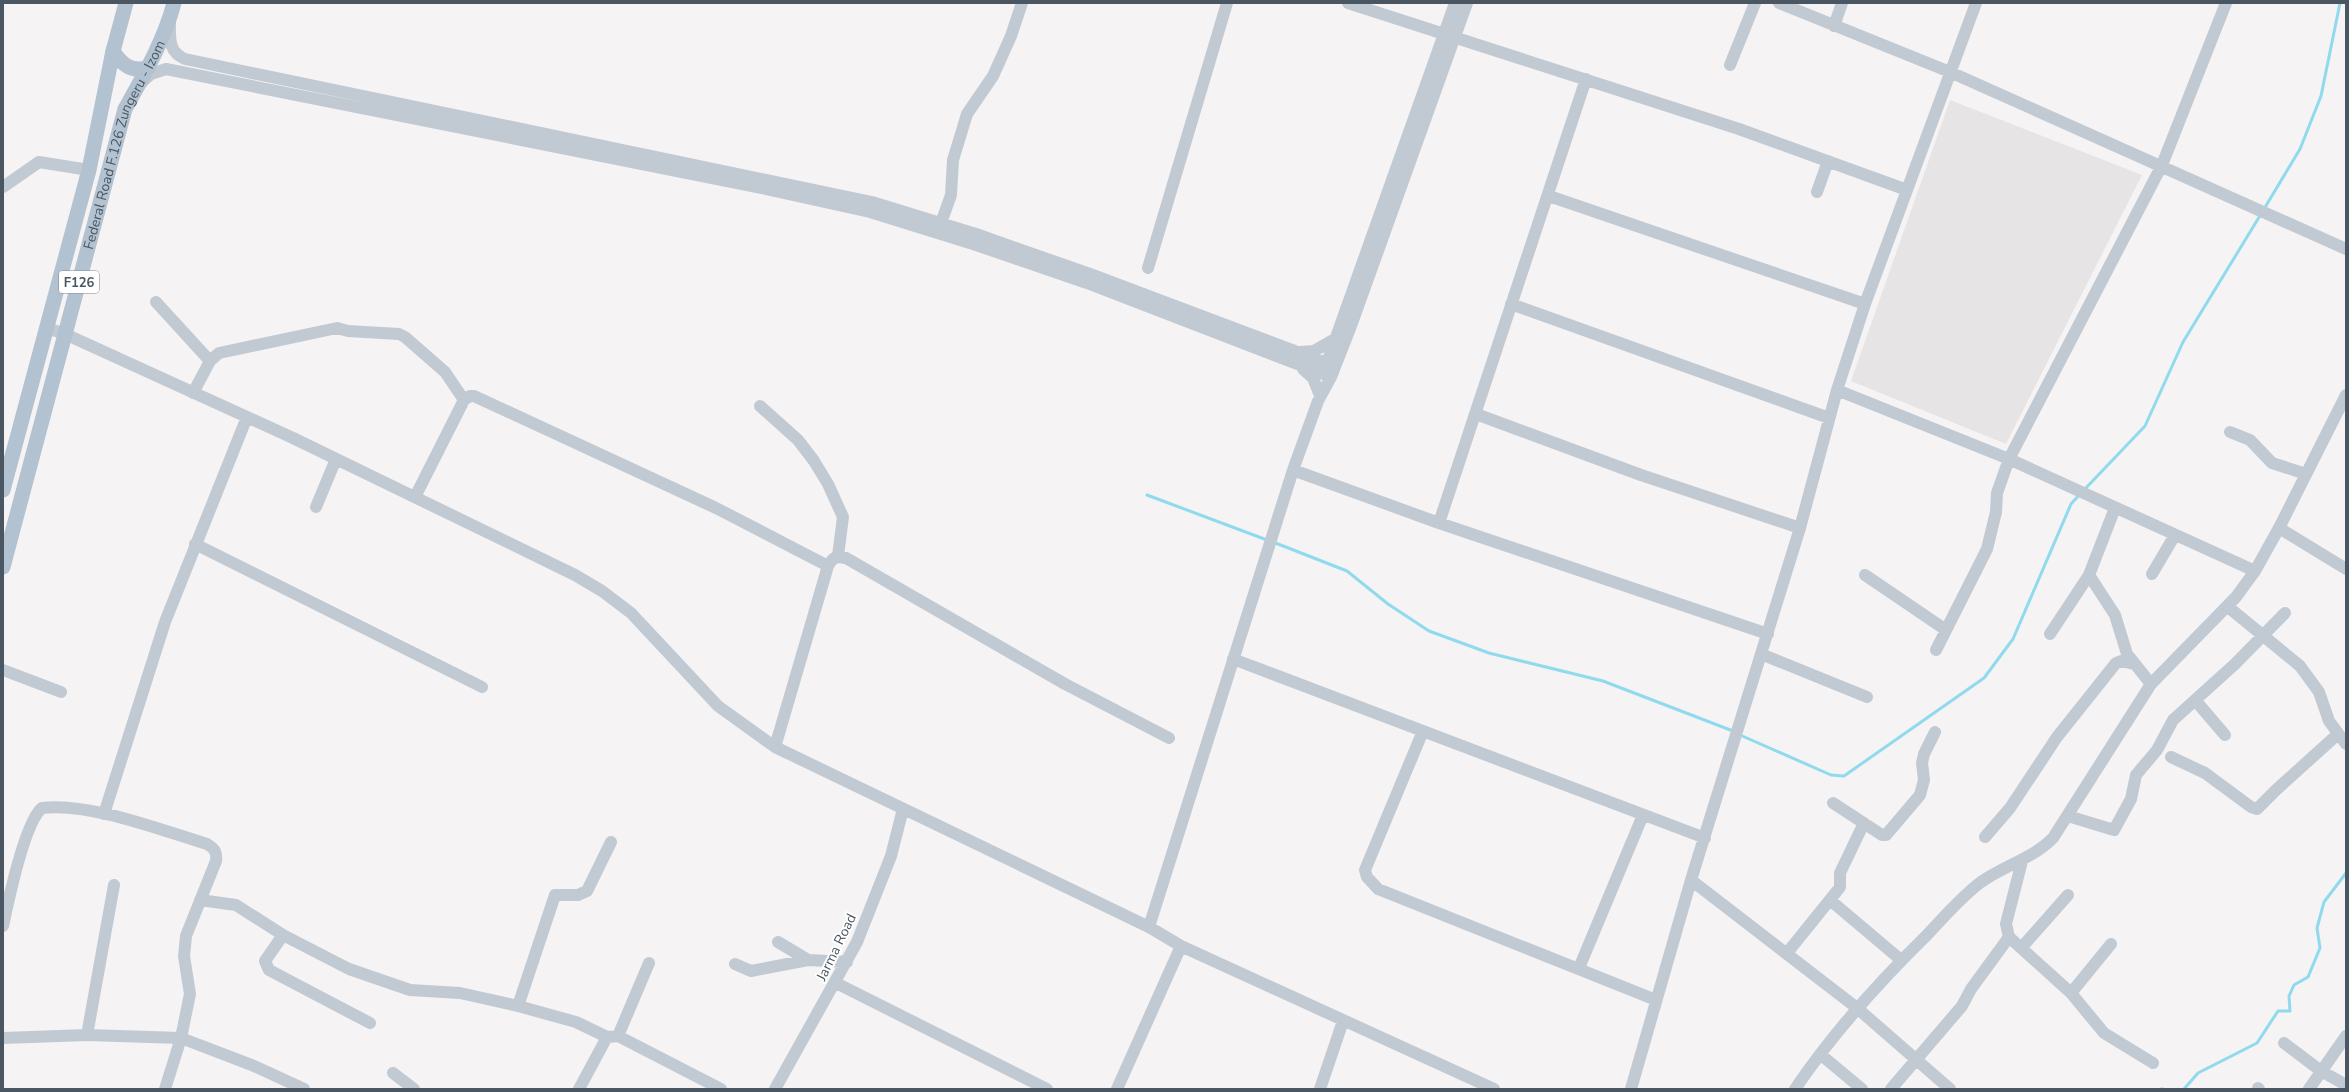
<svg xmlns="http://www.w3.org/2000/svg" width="2349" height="1092" font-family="'Nunito Sans',sans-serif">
<rect width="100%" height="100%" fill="#f5f3f3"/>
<path fill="#e6e4e5" d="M1950 100 2142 175 2006 444 1851 381Z"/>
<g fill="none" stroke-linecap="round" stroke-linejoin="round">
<path stroke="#90daee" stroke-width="3" d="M2264 209 2300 149 2321 96 2340 3
M2084 490 2145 426 2183 342 2261 214
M1147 495 1267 540
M1273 542 1347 571 1388 604 1429 631 1489 653 1603 681 1733 731
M1740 735 1831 775 1844 776 1984 678 2013 639 2071 504 2080 494
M2161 1089H2163
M2184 1089 2198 1073 2257 1043 2278 1011H2290L2289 996 2294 985 2308 977 2320 948 2317 928 2324 902 2346 873"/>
<path stroke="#c1cad2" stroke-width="12" d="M1348 3 1739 129 1907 190
M1779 3 1950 72 2346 249
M170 22C170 38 168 52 185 59L872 202 976 234 1090 274 1335 366
M1834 26 1842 3
M1730 65 1755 3
M142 82 151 74 166 69 762 188 870 212 973 244 1087 283 1331 377
M3 187 39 162 89 170
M1817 192 1828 161
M1549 196 1865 304
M941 223 951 195 953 160 967 114 993 76 1011 36 1022 3
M1148 268 1227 3
M156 302 210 361
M1511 304 1829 418
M47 328 65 334 293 438 575 575 602 591 631 613 718 706 775 747 1149 927 1181 946 1494 1089
M1300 352 1314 351 1335 339
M1303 369 1313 378 1319 393
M1324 371 1455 3
M1837 390 2009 459 2255 571
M193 393 210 361 219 353 337 328 348 331 399 334 405 337 445 372 464 400
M760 406 798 440 814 461 828 484 843 517 838 556
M1476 414 1641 475 1800 528
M2230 432 2250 440 2272 463 2306 474
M1293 470 1439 523 1768 634
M415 497 464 400 470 396H474L716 508 828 566
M316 507 336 459
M1439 523 1586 79
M2279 528 2346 569
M195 544 482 687
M2152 574 2175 535
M1865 575 1946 630
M2089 575 2115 615 2127 654 2151 684
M2227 606 2300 666 2319 692 2329 721 2346 744
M2050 634 2089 575 2115 508
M1936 650 1987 549 1996 512 1997 493 2009 459 2162 165 2226 3
M1761 654 1867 697
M1233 659 1705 838
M3 670 61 692
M2195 700 2225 735
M1423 731 1365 870 1367 877 1378 889 1656 1000
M775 747 828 566C833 557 836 556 846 558L1065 684 1169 738
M2171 757 2205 773 2251 807 2257 809 2276 790 2338 734
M1833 803 1882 835H1886L1920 795 1924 780 1922 763 1924 754 1935 732
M104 814 165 622 247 417
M2068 816 2114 830 2131 799 2136 775 2157 750 2173 720 2235 664 2285 613
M1985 837 2010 808 2057 737 2116 663 2121 661 2134 664
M2022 861 2006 924 2009 937 2071 993 2104 1033 2153 1063
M1691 880 1857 1008 1950 1089
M200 900 236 905 283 935 349 969 410 990 460 993 518 1006 576 1022 607 1037 618 1036 721 1089
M1830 900 1901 960
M3 926C8 902 25 822 42 808 89 802 161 830 207 844 215 849 217 852 216 861L186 936 184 956 190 994 181 1038 165 1089
M1149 927 1293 470 1318 401 1331 377 1351 326 1467 3
M283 935 265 961 269 970 370 1023
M778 942 808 960
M2022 947 2068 895
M1787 953 1837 891 1840 887V873L1864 823
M735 964 751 971 808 960 847 962
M1579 968 1643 815
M836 983 1047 1089
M2071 993 2111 944
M518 1006 555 895H578L587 891 611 842
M87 1035 114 885
M618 1036 649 963
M3 1038 87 1035 181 1038 254 1066 304 1089
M2284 1043 2321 1071 2346 1085
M1820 1054 1862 1089
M393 1073 414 1089
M2258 1088 2259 1089
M579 1089 607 1037
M775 1089 857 942 891 856 903 809
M1117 1089 1181 946
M1320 1089 1343 1021
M1631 1089 1691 880 1800 528 1837 390 1865 304 1976 3
M1795 1089C1833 1033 1878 983 1927 935 1944 917 1961 897 1981 882 2005 865 2032 859 2053 838L2151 684 2236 597 2255 571 2279 528 2346 395
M1891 1089 1962 1006 1971 989 2009 937
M2309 1089 2346 1036"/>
<g stroke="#b3c2d1" stroke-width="15">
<path d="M113 51C122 65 132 73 149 67"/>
<path d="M3 490 89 170 113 51 126 3"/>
<path id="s1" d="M3 567 125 109C144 75 164 41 174 3"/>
</g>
</g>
<g text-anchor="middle" stroke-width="4" stroke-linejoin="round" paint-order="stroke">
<rect fill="#fff" stroke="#808990" stroke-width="1" x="59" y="271" width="40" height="22" rx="3"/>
<g font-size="13" font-weight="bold" fill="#4a5661">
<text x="79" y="287">F126</text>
</g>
<g font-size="14" fill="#4a5661" stroke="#fff">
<text dy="5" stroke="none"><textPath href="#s1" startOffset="440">Federal Road F.126 Zungeru - Izom</textPath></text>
<text transform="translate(836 947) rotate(-64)" y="5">Jarma Road</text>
</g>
</g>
<rect width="2349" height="1092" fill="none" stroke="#4a5661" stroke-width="8"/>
</svg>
